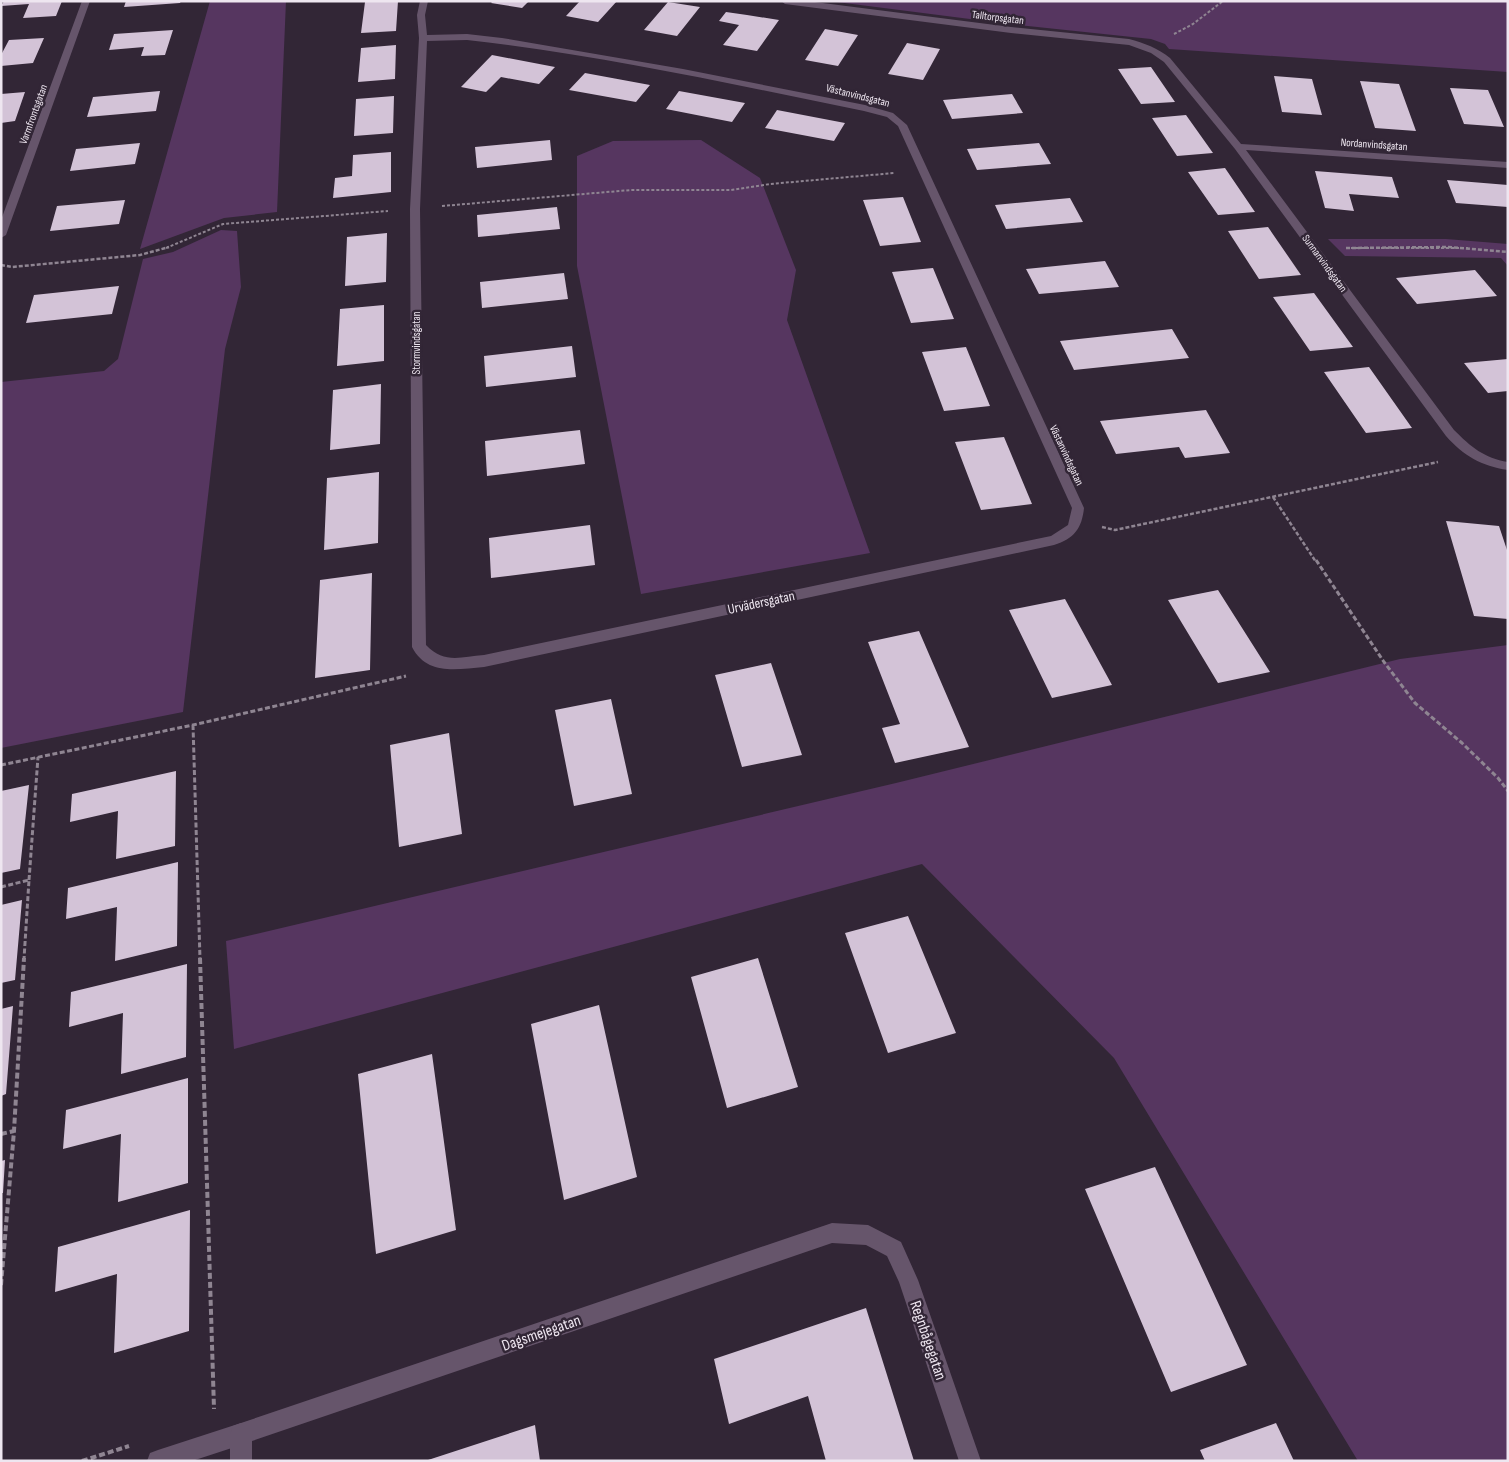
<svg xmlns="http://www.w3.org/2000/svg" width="1509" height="1462" font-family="'Sofia Sans Condensed',sans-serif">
<rect width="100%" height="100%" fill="#322636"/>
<path fill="#563660" d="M210 1H286L277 212 224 218 140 249Z
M829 1H1508V72L1169 49 1165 44 1151 39 1009 24Z
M701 140 760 178 796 270 787 320 870 553 641 594 577 266V156L613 141Z
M221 230 237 231 241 287 225 349 183 712 1 748V382L104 371 118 359 143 259 173 252Z
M1328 239H1446L1508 244V266L1501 258 1345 256Z
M1508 645V1461H1358L1114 1058 922 864 234 1049 226 941 896 783 1400 659Z"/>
<path fill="#d3c3d7" d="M4 1H62L56 16 23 18 29 4 1 6Z
M126 1H181L180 3 124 7Z
M398 1 396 31 361 33 365 2Z
M493 1H529L522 8 491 3Z
M580 1H617L598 22 566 16Z
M668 2 700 7 677 36 644 30Z
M726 12 747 15 779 20 757 51 723 45 739 25 719 21Z
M825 29 858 35 838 66 805 60Z
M173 30 165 55 141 56 144 47 109 50 114 34Z
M44 38 33 63 1 66V55L9 40Z
M907 43 940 49 923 80 888 74Z
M396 45 395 79 358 82 361 48Z
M492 55 555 67 539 84 501 77 486 92 461 87Z
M1151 67 1175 102 1141 104 1118 69Z
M585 73 650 85 636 102 569 90Z
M1274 76 1312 79 1322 115 1282 112Z
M1360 81 1399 84 1416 131 1375 128Z
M1450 88 1488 90 1504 127 1464 124Z
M160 91 156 111 87 117 93 97Z
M679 91 745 103 732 122 666 109Z
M25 92 15 121 1 123V94Z
M1012 94 1023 113 952 119 943 100Z
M394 96 393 133 354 136 356 99Z
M777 110 845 123 834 141 765 128Z
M1186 115 1213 153 1177 156 1152 118Z
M550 140 552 160 477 168 475 147Z
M140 143 135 164 70 171 76 149Z
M1039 143 1051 164 977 170 967 149Z
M391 152V192L333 198 335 178 352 176 353 155Z
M1225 168 1255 212 1218 215 1188 172Z
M1315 171 1392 177 1399 198 1349 194 1354 211 1325 208Z
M1447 180 1508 185V207L1456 203Z
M903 197 921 242 880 246 863 200Z
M1070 198 1083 222 1006 229 995 205Z
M125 200 119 224 50 231 57 206Z
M557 207 560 229 478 237 477 215Z
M1268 227 1301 275 1259 279 1228 231Z
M387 233 386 282 345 286 347 237Z
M1105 261 1119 287 1039 294 1026 269Z
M933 268 954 319 911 323 892 272Z
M1475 270 1497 296 1417 304 1396 278Z
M564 273 568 299 482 308 480 282Z
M119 286 112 314 26 323 34 295Z
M1314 293 1353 347 1310 351 1273 297Z
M384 305V361L337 366 340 309Z
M1172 329 1189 358 1074 370 1060 341Z
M572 346 576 377 486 387 484 356Z
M966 347 990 406 944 411 922 352Z
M1508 359V391L1488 393 1464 363Z
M1369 367 1412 428 1366 433 1324 372Z
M381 384 380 444 330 450 333 390Z
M1206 410 1230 453 1185 458 1179 447 1116 454 1100 421Z
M580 430 585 464 487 476 485 441Z
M1004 437 1032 504 981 510 955 442Z
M379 472 378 543 324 550 327 478Z
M1446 521 1499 526 1508 553V619L1474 616Z
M590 525 595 565 491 578 489 538Z
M372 573 370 670 315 678 320 580Z
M1218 590 1270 672 1218 683 1168 600Z
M1065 599 1112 685 1052 698 1009 610Z
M919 631 969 747 895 763 882 728 900 724 868 642Z
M771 663 802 755 742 767 715 675Z
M611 699 632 794 574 806 555 710Z
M449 733 462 834 399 847 390 745Z
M176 771 175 846 116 859 118 811 70 822 72 794Z
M29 785 20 869 1 873V791Z
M178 862 177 946 115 961 117 907 66 919 68 888Z
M22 900 15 980 1 983V905Z
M908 916 956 1033 888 1053 845 933Z
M758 958 798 1087 727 1108 691 977Z
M187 964 186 1057 121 1074 123 1013 69 1027 71 992Z
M599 1005 637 1177 564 1200 531 1024Z
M13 1006 6 1094 1 1096V1009Z
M432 1054 456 1230 376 1254 358 1074Z
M188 1078V1183L118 1202 121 1134 63 1149 66 1110Z
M5 1160 3 1193H1V1161Z
M1155 1167 1247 1365 1171 1392 1085 1189Z
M190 1210 189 1331 114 1353 117 1274 55 1292 58 1247Z
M866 1308 914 1461H826L808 1396 729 1424 714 1359Z
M1276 1423 1294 1461H1205L1200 1450Z
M535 1425 540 1461H428V1460Z"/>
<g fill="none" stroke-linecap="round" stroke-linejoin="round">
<path stroke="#8f8592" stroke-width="2" stroke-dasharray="3 2" stroke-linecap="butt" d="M1174 34 1193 24 1223 1
M442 206 631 190H731L770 184 894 173
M166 248 223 224 388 211
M1346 248H1468"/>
<path stroke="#8f8592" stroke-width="2.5" stroke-dasharray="4 2" stroke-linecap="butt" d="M1346 248 1448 247 1508 252
M1 265 12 267 140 255 169 247
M1273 497 1316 562
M1102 527 1115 530 1438 462"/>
<path stroke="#8f8592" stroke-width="3" stroke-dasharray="5 2.5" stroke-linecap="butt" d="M1316 560 1384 662 1415 703 1462 743 1498 778 1508 791
M193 725 200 959
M1 765 193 725 406 676
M29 880 38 757
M1 887 29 880 24 959"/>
<path stroke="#8f8592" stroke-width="4" stroke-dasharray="6 3" stroke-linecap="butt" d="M200 958 214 1409
M1 1134 14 1131
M1 1285 14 1131 24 958
M82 1461 129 1446"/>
<path fill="#66556b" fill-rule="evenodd" d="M241 1423 249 1426 252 1434 249 1442 241 1445 192 1461H147L150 1453 158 1450Z"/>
<path fill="#66556b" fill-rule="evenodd" d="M82 1H90L6 235 1 238V220Z
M420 1H428L425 15 427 35 467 34 502 38 683 69 865 105 893 113 907 125 1084 508C1082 528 1074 539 1054 545L484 667C457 669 427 676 412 647L410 209 419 38 417 15ZM467 40C600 55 732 84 864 111L887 117 898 126 1072 508 1068 525 1051 536 484 655C460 657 444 664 426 645L420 209 427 41Z
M781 1H807L1011 27 1129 39C1144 43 1158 48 1170 58L1241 144 1508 162V168L1246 150 1454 430C1471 447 1484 458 1508 462V470C1481 466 1464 456 1446 436L1235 149 1164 62 1151 53 1129 45 1011 33 785 4Z
M832 1223 868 1225 901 1242 918 1280 981 1461H959L899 1282 887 1256 866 1245 832 1243 252 1441V1461H230V1434L233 1426 241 1423Z"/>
</g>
<g text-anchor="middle" stroke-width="5" stroke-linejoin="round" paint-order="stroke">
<g font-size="11" fill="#eee6f0" stroke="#322636">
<text transform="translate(998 17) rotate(7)" y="4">Talltorpsgatan</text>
<text transform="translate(858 95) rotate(14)" y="4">Västanvindsgatan</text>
<text transform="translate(33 114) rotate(-70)" y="4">Varmfrontsgatan</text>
<text transform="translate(1374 144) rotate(4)" y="4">Nordanvindsgatan</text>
<text transform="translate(1325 263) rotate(54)" y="4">Sunnanvindsgatan</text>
<text transform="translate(416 343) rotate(-90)" y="4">Stormvindsgatan</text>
<text transform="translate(1067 455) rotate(65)" y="4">Västanvindsgatan</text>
</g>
<g font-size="14" fill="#eee6f0" stroke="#322636">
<text transform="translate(761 602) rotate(-12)" y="5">Urvädersgatan</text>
</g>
<g font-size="16" fill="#eee6f0" stroke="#322636">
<text transform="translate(541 1332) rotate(-19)" y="6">Dagsmejegatan</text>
<text transform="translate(929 1340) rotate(71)" y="6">Regnbågegatan</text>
</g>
</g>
<rect width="1509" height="1462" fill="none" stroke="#eee6f0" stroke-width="5"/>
</svg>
